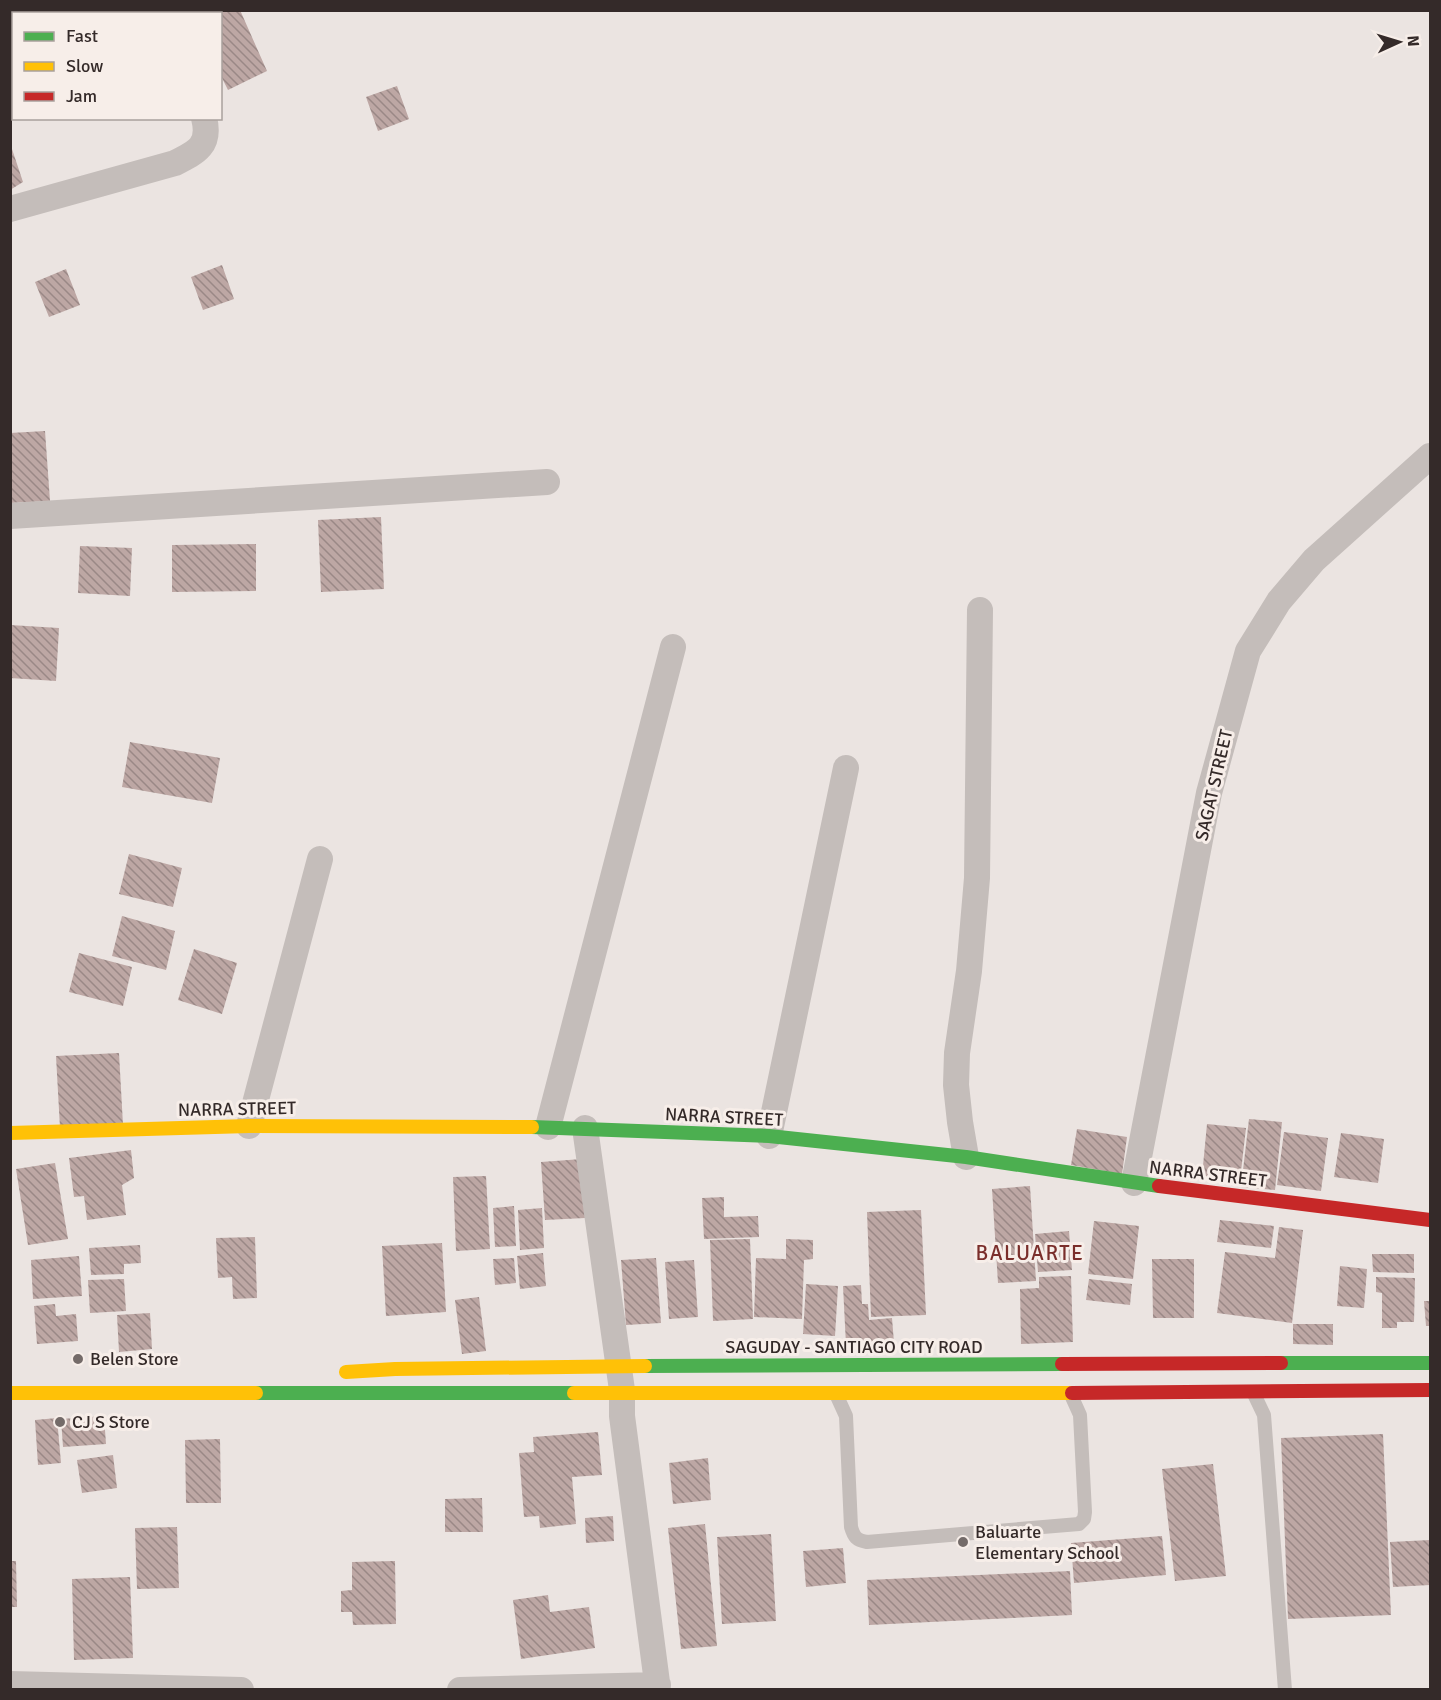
<svg xmlns="http://www.w3.org/2000/svg" width="1441" height="1700" font-family="Signika,sans-serif">
<defs>
<pattern id="building-back-hatch" width="6" height="6" patternUnits="userSpaceOnUse" patternTransform="scale(1.5)"><rect width="6" height="6" fill="#bda7a4"/><path d="M-1 5l2 2M0 0l6 6M5-1l2 2" fill="none" stroke="#9a8886"/></pattern>
</defs>
<rect width="100%" height="100%" fill="#ebe4e1"/>
<path fill="url(#building-back-hatch)" d="M198 10H240L267 71 228 90 220 74V14H192Z
M397 86 409 119 378 131 366 97Z
M10 143 23 182 10 190Z
M222 265 234 299 203 310 191 277Z
M66 269 80 305 49 317 35 282Z
M45 431 50 501 10 503V433Z
M381 517 384 589 321 592 318 520Z
M256 544V591L172 592V545Z
M80 546 132 548 130 596 78 593Z
M10 625 59 628 56 681 10 678Z
M130 742 220 758 212 803 122 787Z
M129 854 182 868 173 907 119 894Z
M122 916 175 931 166 970 112 956Z
M194 949 237 963 222 1014 178 1000Z
M79 953 132 967 123 1006 69 992Z
M119 1053 123 1125 60 1128 56 1056Z
M1249 1119 1282 1122 1275 1190 1241 1187Z
M1207 1124 1246 1128 1240 1180 1202 1176Z
M1077 1129 1127 1137 1122 1174 1071 1165Z
M1284 1132 1328 1138 1321 1191 1277 1185Z
M1341 1133 1384 1139 1378 1183 1334 1177Z
M131 1150 134 1178 122 1185 126 1215 87 1220 84 1196 74 1197 69 1158Z
M582 1159 585 1218 545 1220 541 1162Z
M55 1163 68 1239 28 1245 16 1169Z
M486 1176 490 1249 456 1251 453 1177Z
M1030 1186 1036 1281 998 1283 992 1189Z
M724 1197V1217L758 1216 759 1237 704 1239 702 1198Z
M514 1206 516 1246 495 1247 493 1208Z
M542 1208 544 1248 520 1250 518 1210Z
M921 1210 926 1315 871 1317 867 1212Z
M1220 1220 1274 1226 1271 1248 1217 1242Z
M1094 1221 1139 1226 1133 1279 1088 1274Z
M1279 1227 1303 1230 1292 1323 1217 1313 1225 1252 1275 1258Z
M1069 1231 1072 1270 1038 1272 1035 1234Z
M255 1237 257 1298 233 1299 232 1277 218 1278 216 1238Z
M750 1239 753 1319 713 1321 710 1240Z
M786 1239 813 1240V1259L804 1260 802 1319 754 1317 756 1258 786 1259Z
M442 1243 446 1312 386 1316 382 1246Z
M140 1245 141 1263 124 1264V1274L91 1275 89 1248Z
M543 1253 546 1286 520 1289 517 1256Z
M1372 1254H1414V1273L1373 1272Z
M79 1256 82 1296 33 1299 31 1260Z
M514 1258 516 1283 495 1285 493 1259Z
M656 1258 661 1323 626 1325 621 1260Z
M1152 1259H1194V1318H1153Z
M694 1260 698 1317 669 1319 665 1262Z
M1340 1266 1367 1269 1364 1308 1337 1306Z
M1071 1276 1073 1342 1021 1344 1020 1289 1039 1288V1277Z
M1376 1277 1415 1278 1414 1322H1397V1328H1382V1293L1376 1292Z
M124 1279 126 1311 90 1313 88 1280Z
M1089 1279 1132 1284 1130 1305 1086 1300Z
M806 1284 838 1286 835 1336 803 1334Z
M861 1285 862 1304H868L869 1320 892 1318 894 1343 846 1345 843 1286Z
M479 1297 486 1351 462 1354 455 1300Z
M1424 1301H1430V1326H1426Z
M55 1304 56 1316 76 1314 78 1341 37 1344 34 1306Z
M150 1313 152 1349 119 1352 117 1315Z
M1293 1324H1333V1345L1293 1344Z
M104 1416 106 1444 63 1447 61 1419Z
M57 1418 61 1463 38 1465 35 1420Z
M598 1432 602 1475 572 1477 576 1524 540 1528 539 1516 524 1517 519 1453 534 1452 533 1437Z
M1383 1434 1391 1615 1288 1619 1281 1438Z
M220 1439 221 1503H186L185 1440Z
M113 1455 117 1488 82 1493 77 1460Z
M708 1458 711 1500 673 1504 669 1463Z
M1213 1464 1226 1576 1175 1581 1162 1469Z
M482 1498 483 1532H445V1499Z
M613 1516 614 1541 586 1543 585 1518Z
M705 1524 717 1646 681 1649 668 1528Z
M177 1527 179 1588 137 1589 135 1528Z
M771 1534 776 1621 722 1624 717 1537Z
M1162 1536 1166 1575 1074 1583 1071 1543Z
M1430 1540V1585L1393 1587 1390 1542Z
M843 1548 846 1583 806 1587 803 1551Z
M10 1561H16L17 1607H10Z
M395 1561 396 1624 353 1625 352 1612H341V1591L352 1590V1562Z
M1070 1571 1072 1615 869 1625 867 1580Z
M130 1577 133 1658 74 1660 72 1579Z
M548 1595 550 1612 589 1607 595 1648 521 1659 513 1600Z"/>
<g fill="none" stroke-linecap="round" stroke-linejoin="round">
<path stroke="#c4bdba" stroke-width="14" d="M1253 1392 1264 1415 1285 1690
M836 1394 846 1416 851 1527C854 1537 856 1540 867 1542L1079 1524 1084 1519 1085 1512 1080 1415 1071 1395"/>
<path stroke="#c4bdba" stroke-width="26" d="M10 209 175 163C197 152 211 145 204 118
M10 516 547 482
M249 1126 320 859
M548 1127 673 647
M585 1128 622 1390V1416L658 1690
M769 1136 846 768
M966 1157 960 1122 956 1085 957 1053 969 971 977 878 980 610
M1134 1183 1209 793 1248 651 1279 601 1314 560 1430 456
M10 1684 241 1690
M460 1690 658 1685"/>
<path stroke="#4caf50" stroke-width="14" d="M532 1127 769 1136 966 1157 1159 1186
M1281 1363H1430
M645 1366 1062 1364
M256 1393H574"/>
<path stroke="#ffc107" stroke-width="14" d="M10 1133 249 1126 532 1127
M346 1372 395 1369 645 1366
M10 1393H256
M574 1393H1072"/>
<path stroke="#c62828" stroke-width="14" d="M1159 1186 1430 1220
M1062 1364 1281 1363
M1072 1393 1430 1390"/>
</g>
<g fill="#746b69" stroke="#f7eee9" stroke-width="2">
<circle cx="78" cy="1359" r="6"/>
<circle cx="60" cy="1422" r="6"/>
<circle cx="963" cy="1542" r="6"/>
</g>
<g text-anchor="middle" stroke-width="6" stroke-linejoin="round" paint-order="stroke">
<g font-size="18" fill="#342a29" stroke="#f7eee9">
<text transform="translate(1214 785) rotate(-77)" y="6">SAGAT STREET</text>
<text transform="translate(237 1109) rotate(-1)" y="6">NARRA STREET</text>
<text transform="translate(724 1117) rotate(3)" y="6">NARRA STREET</text>
<text transform="translate(1208 1174) rotate(7)" y="6">NARRA STREET</text>
<text x="854" y="1353">SAGUDAY - SANTIAGO CITY ROAD</text>
</g>
<g font-size="18" fill="#342a29" stroke="#f7eee9" text-anchor="start">
<text x="90" y="1365">Belen Store</text>
<text x="72" y="1428">CJ S Store</text>
<text x="975" y="1538">Baluarte<tspan x="975" dy="21">Elementary School</tspan></text>
</g>
<g font-size="21" letter-spacing="1.5" fill="#7a2e2b" stroke="#f7eee9">
<text x="1030" y="1260">BALUARTE</text>
</g>
</g>
<rect width="1441" height="1700" fill="none" stroke="#342a29" stroke-width="24"/>
<rect x="12" y="12" width="210" height="108" fill="#f7eee9" stroke="#a9a09c" stroke-width="1.5"/>
<rect x="24" y="32" width="30" height="9" fill="#4caf50" stroke="#a9a09c" stroke-width="1.5"/>
<text x="66" y="42" font-size="18" fill="#342a29">Fast</text>
<rect x="24" y="62" width="30" height="9" fill="#ffc107" stroke="#a9a09c" stroke-width="1.5"/>
<text x="66" y="72" font-size="18" fill="#342a29">Slow</text>
<rect x="24" y="92" width="30" height="9" fill="#c62828" stroke="#a9a09c" stroke-width="1.5"/>
<text x="66" y="102" font-size="18" fill="#342a29">Jam</text>
<g transform="translate(1399 42) rotate(86)" stroke="#f7eee9" stroke-width="4.5" paint-order="stroke">
<path d="M0-4.5L10 22L0 15L-10 22Z" fill="#342a29"/>
<text y="-9" font-size="16" font-weight="bold" text-anchor="middle" fill="#342a29">N</text>
</g>
</svg>
